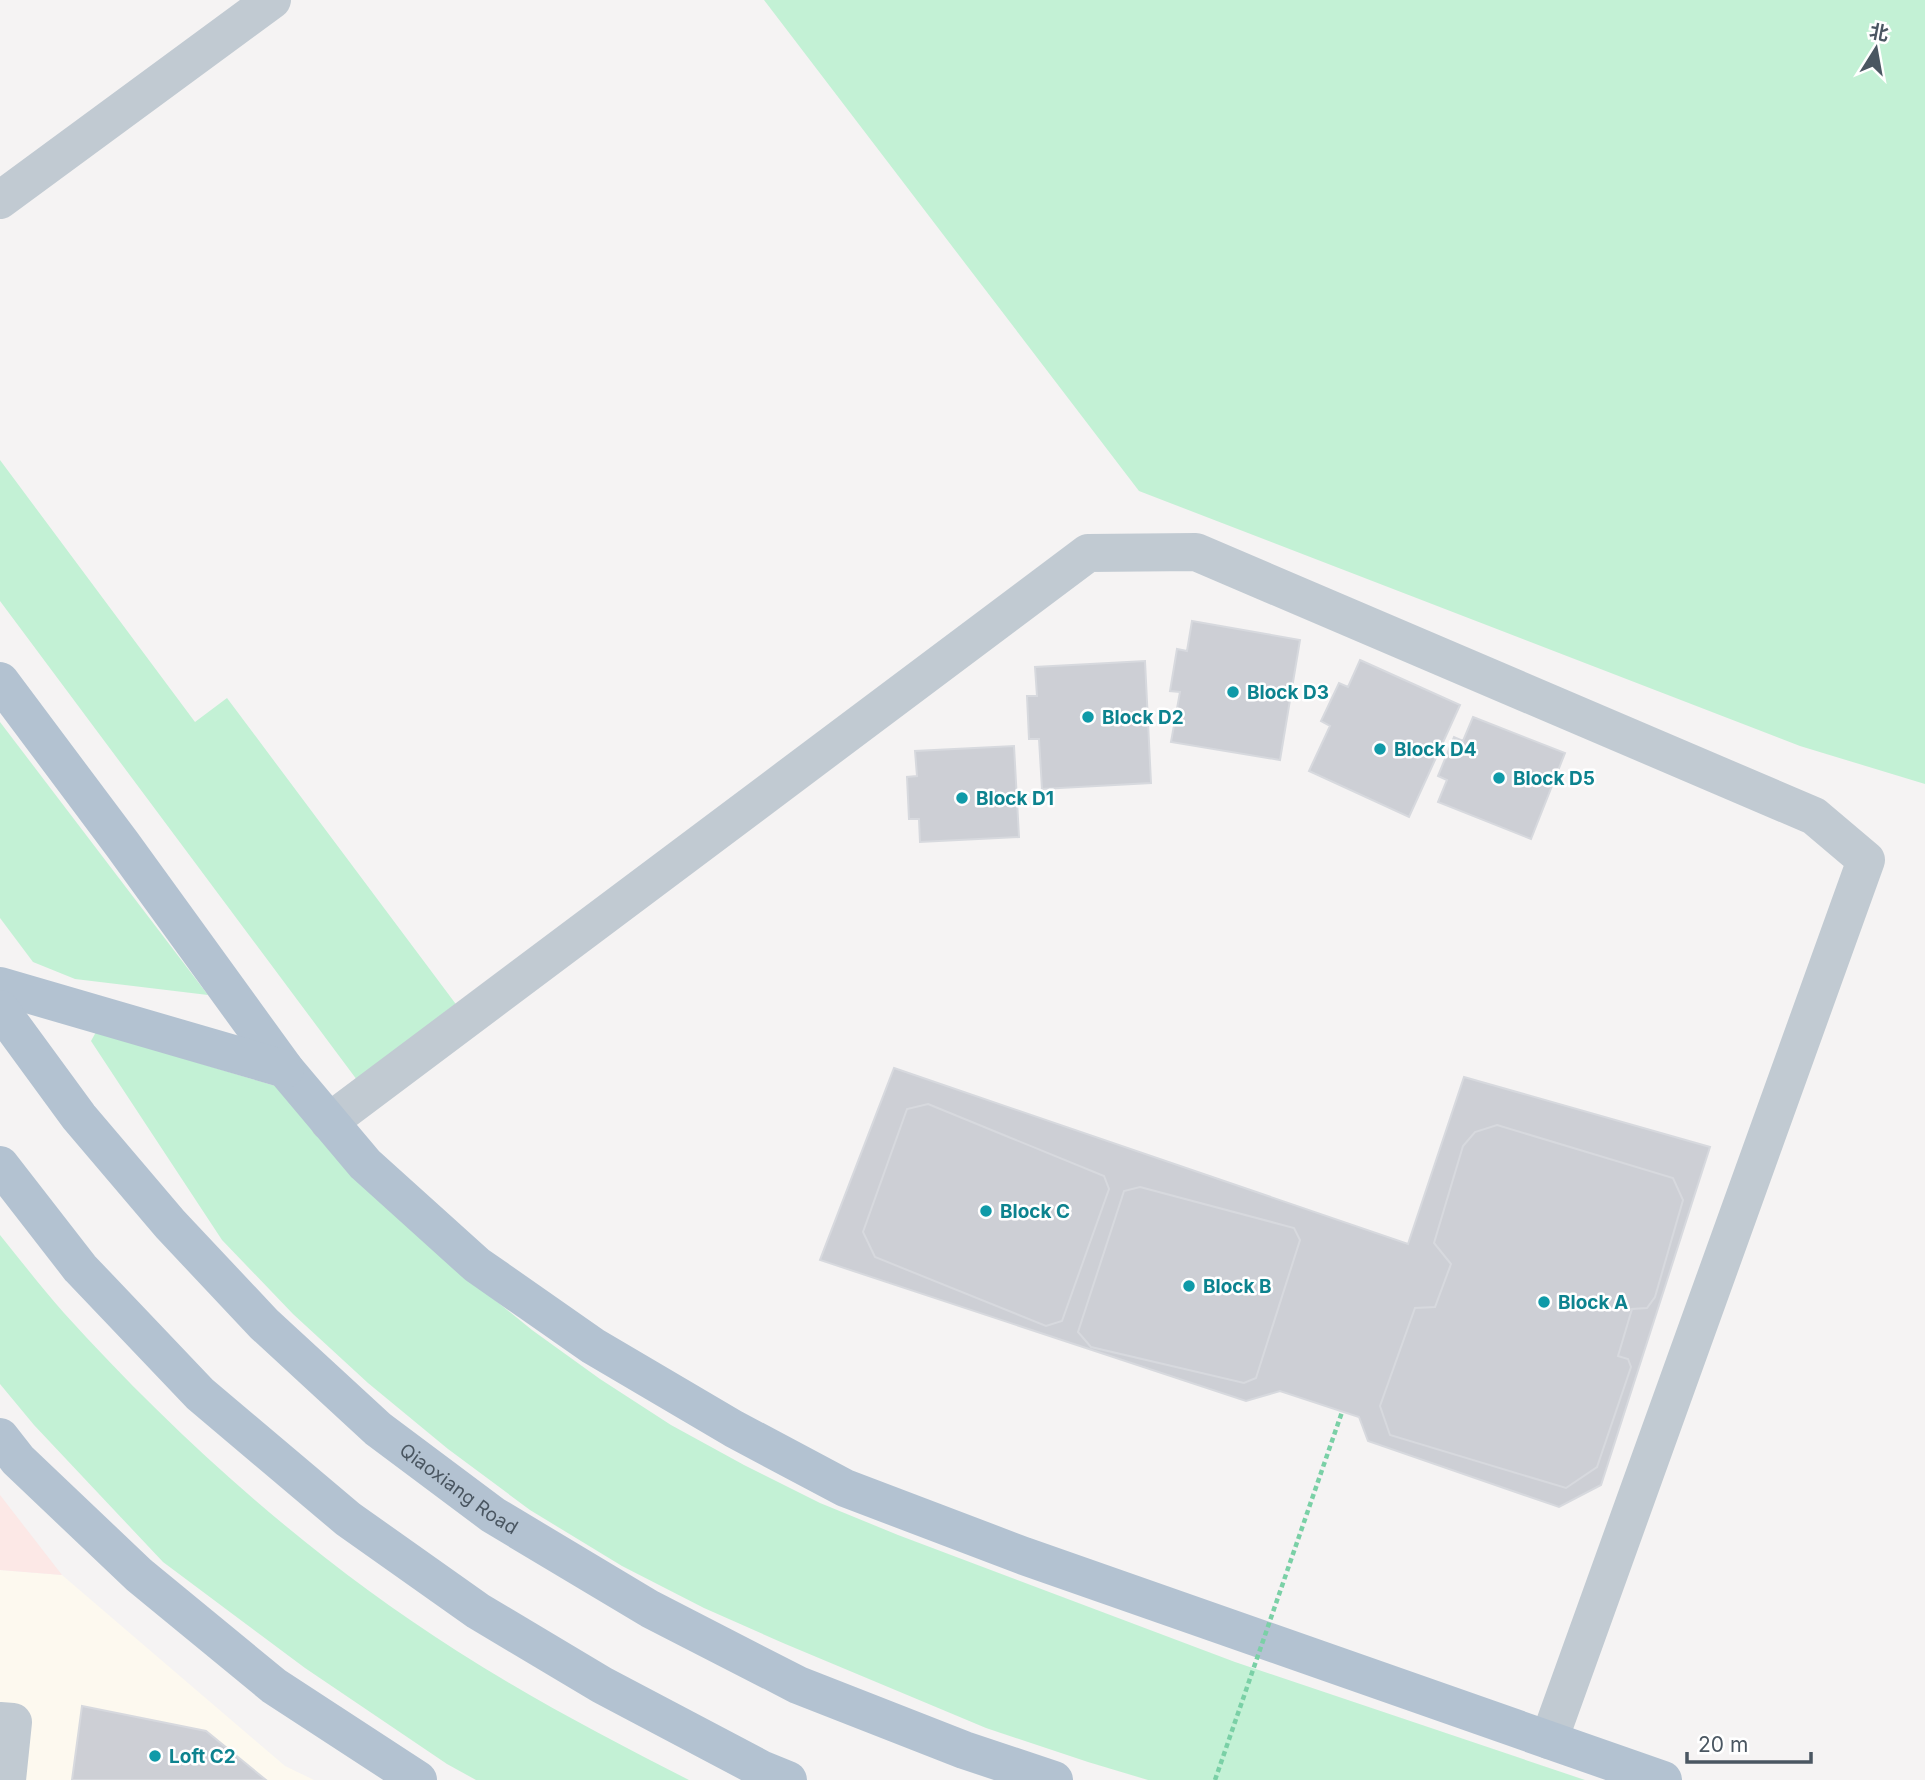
<svg xmlns="http://www.w3.org/2000/svg" width="1925" height="1780" font-family="Inter,'Noto Sans SC',sans-serif">
<rect width="100%" height="100%" fill="#f5f3f3"/>
<path fill="#fdf9ef" d="M0 1570 62 1575 285 1766 314 1780H0Z"/>
<path fill="#fce8e6" d="M0 1495 62 1575 0 1570Z"/>
<path fill="#c3f1d5" d="M764 0H1925V784L1800 746 1139 491Z
M0 460 195 722 227 698 461 1011 360 1084 0 601Z
M0 722 208 995 75 979 33 962 0 918Z
M96 1032 282 1088 464 1275 532 1330 600 1379 671 1425 744 1465 820 1503 898 1535 1235 1662 1585 1780H1148L1088 1762 986 1728 783 1643 704 1608 622 1566 530 1510 448 1449 368 1383 293 1314 222 1240 91 1041Z
M0 1235C21 1261 42 1288 64 1313 180 1441 311 1558 457 1651 532 1699 610 1740 689 1780H476L447 1764 305 1668 163 1562 34 1425 0 1384Z"/>
<path fill="#cdcfd5" stroke="#d7d9de" stroke-width="2" d="M1192 621 1300 640 1280 760 1171 742 1180 692 1170 691 1177 649 1187 651Z
M1360 660 1460 705 1409 817 1309 771 1330 726 1321 721 1339 683 1348 687Z
M1145 661 1151 783 1042 789 1039 739H1029L1027 696H1037L1035 667Z
M1473 717 1565 753 1531 839 1438 802 1447 780 1438 776 1454 737 1463 741Z
M1014 746 1019 837 920 842 919 819H909L907 777 917 776 915 751Z
M894 1068 1408 1244 1464 1077 1710 1147 1601 1485 1559 1507 1368 1441 1359 1417 1280 1391 1246 1401 820 1260Z
M928 1104 1104 1176 1109 1189 1062 1321 1046 1326 875 1257 863 1232 907 1109Z
M1497 1125 1673 1178 1683 1200 1655 1297 1647 1308 1632 1309 1618 1356 1628 1359 1631 1367 1597 1467 1566 1488 1390 1435 1380 1406 1415 1308 1435 1307 1451 1264 1434 1243 1463 1146 1475 1132Z
M1140 1187 1294 1228 1300 1240 1256 1378 1244 1383 1091 1347 1078 1332 1124 1191Z
M82 1706 206 1731 266 1780H72Z"/>
<g fill="none" stroke-linecap="round" stroke-linejoin="round">
<path stroke="#c1cad2" stroke-width="38" d="M0 200 272 0
M329 1122 1088 553 1196 552 1814 816 1866 860 1549 1740
M0 1721 13 1722 7 1780"/>
<g stroke="#b3c2d1" stroke-width="38">
<path d="M0 681 122 844 285 1069 365 1164 477 1265 593 1346 734 1429 845 1488 1024 1556 1663 1780"/>
<path d="M0 986 285 1069"/>
<path id="s1" d="M0 1009 79 1117 170 1224 264 1324 378 1429 493 1515 650 1609 798 1685 964 1750 1054 1780"/>
<path d="M0 1165 80 1268 200 1394 348 1519 478 1611 602 1685 761 1769 788 1780"/>
<path d="M0 1437 18 1460 139 1575 274 1686 418 1780"/>
</g>
<path stroke="#7ad0a6" stroke-width="4.5" stroke-dasharray="5 3.5" stroke-linecap="butt" d="M1215 1780 1342 1412"/>
</g>
<g fill="#0f9aa8" stroke="#fff" stroke-width="2.5">
<circle cx="1233" cy="692" r="7"/>
<circle cx="1088" cy="717" r="7"/>
<circle cx="1380" cy="749" r="7"/>
<circle cx="1499" cy="778" r="7"/>
<circle cx="962" cy="798" r="7"/>
<circle cx="986" cy="1211" r="7"/>
<circle cx="1189" cy="1286" r="7"/>
<circle cx="1544" cy="1302" r="7"/>
<circle cx="155" cy="1756" r="7"/>
</g>
<g text-anchor="middle" stroke-width="5" stroke-linejoin="round" paint-order="stroke">
<g font-size="19" font-weight="bold" fill="#0d838f" stroke="#fff" text-anchor="start">
<text x="1247" y="699">Block D3</text>
<text x="1102" y="724">Block D2</text>
<text x="1394" y="756">Block D4</text>
<text x="1513" y="785">Block D5</text>
<text x="976" y="805">Block D1</text>
<text x="1000" y="1218">Block C</text>
<text x="1203" y="1293">Block B</text>
<text x="1558" y="1309">Block A</text>
<text x="169" y="1763">Loft C2</text>
</g>
<g font-size="19" fill="#4a5661" stroke="#fff">
<text dy="7" stroke="none"><textPath href="#s1" startOffset="667">Qiaoxiang Road</textPath></text>
</g>
</g>
<g transform="translate(1876 49) rotate(11)" stroke="#ffffff" stroke-width="5" paint-order="stroke">
<path d="M0-5L12 26L0 18L-12 26Z" fill="#4a5661"/>
<text y="-10" font-size="19" font-weight="bold" text-anchor="middle" fill="#4a5661">北</text>
</g>
<path d="M1687 1752v10h124v-10" fill="none" stroke="#4a5661" stroke-width="3.5"/>
<text x="1698" y="1752" font-size="21" fill="#4a5661" stroke="#ffffff" stroke-width="5" paint-order="stroke">20 m</text>
</svg>
